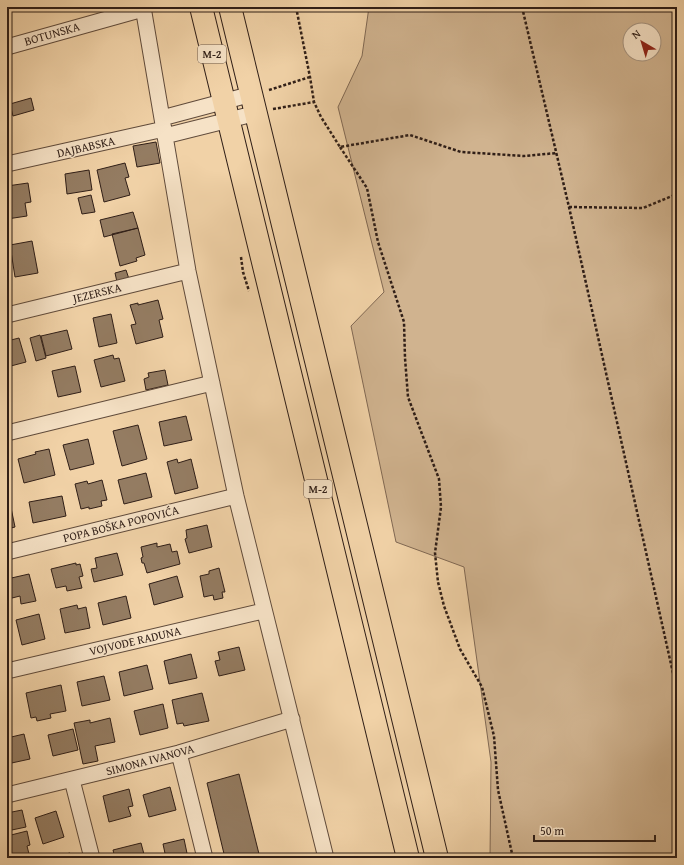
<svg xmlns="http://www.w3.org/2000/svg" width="684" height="865" font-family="'Gentium Book Plus',serif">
<rect width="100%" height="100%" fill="#f1d2a7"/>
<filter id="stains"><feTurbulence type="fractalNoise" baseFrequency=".005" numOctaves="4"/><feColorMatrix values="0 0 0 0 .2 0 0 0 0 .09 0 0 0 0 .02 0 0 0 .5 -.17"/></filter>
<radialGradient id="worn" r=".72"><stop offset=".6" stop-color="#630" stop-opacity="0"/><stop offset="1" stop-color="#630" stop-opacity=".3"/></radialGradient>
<path fill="#d0b38f" stroke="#806853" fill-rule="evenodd" d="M369 7H677V858H490L491 762 464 567 396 542 351 326 384 292 338 107 362 56ZM630 30H654V54H630Z"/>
<path fill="#947c62" stroke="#2f1e17" d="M31 98 34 110 13 116 10 104Z
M156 142 160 163 137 167 133 146Z
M125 163 129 177 125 178 130 195 104 202 97 170Z
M89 170 92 190 67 194 65 174Z
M28 183 31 202 25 203 27 216 7 219V186Z
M91 195 95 212 82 214 78 198Z
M133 212 138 228 104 237 100 220Z
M138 228 145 255 136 258 137 261 120 266 112 234Z
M32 241 38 273 15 277 10 245Z
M126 270 129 279 117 282 115 273Z
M158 300 163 319 159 320 163 337 136 344 131 325 136 324 130 305 138 303V305Z
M111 314 117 343 99 347 93 318Z
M67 330 72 349 46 356 41 336Z
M40 335 46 358 36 361 30 338Z
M19 338 26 362 7 367V341Z
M113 355 114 359 119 358 125 381 101 387 94 360Z
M75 366 81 392 58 397 52 371Z
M165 370 168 385 146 390 144 379 149 377 148 373Z
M186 416 192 440 164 446 159 422Z
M138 425 147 459 122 466 113 431Z
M88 439 94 464 70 470 63 445Z
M49 449 55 475 24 483 18 459 36 454 35 452Z
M177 459 178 463 191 459 198 488 175 494 167 462Z
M146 473 152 497 124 504 118 480Z
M102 480 107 500 101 501 102 506 89 509V507L81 509 75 484 87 481 88 484Z
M62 496 66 516 33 523 29 502Z
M10 503 15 527 7 529V504Z
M207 525 212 547 189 553 185 539 187 538 186 530Z
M157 543V547L170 544 172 552 177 551 180 564 147 573 144 563H142L141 558 143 557 141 547Z
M117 553 123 575 94 582 91 569 97 568 95 558Z
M76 563V565L80 564 83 576 79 577 82 588 67 591 66 586 56 588 51 569Z
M219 568 225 592H222L223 598 214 600 213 595 204 597 200 576 209 574V571Z
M29 574 36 601 21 604 20 596 8 599 7 579Z
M177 576 183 597 154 605 149 584Z
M126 596 131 618 103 625 98 603Z
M77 605 78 609 86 607 90 628 65 633 60 609Z
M39 614 45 639 22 645 16 620Z
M239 647 245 670 219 676 215 661 220 660 218 652Z
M191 654 197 678 169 684 164 661Z
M147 665 153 689 124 696 119 672Z
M104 676 110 700 82 706 77 682Z
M61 685 66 711 50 714 51 718 37 721 36 717 31 718 26 693Z
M202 693 209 721 184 726 183 723 177 724 172 700Z
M163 704 168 728 140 735 134 711Z
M110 718 115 742 95 746 98 761 83 764 74 723 90 720V723Z
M73 729 78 750 53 756 48 735Z
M24 734 30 759 7 764V738Z
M239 774 260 858H225L207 783Z
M170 787 176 810 149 817 143 795Z
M129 789 133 806 128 807 131 816 109 822 103 796Z
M22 810 26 827 7 831V813Z
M56 811 64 837 43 844 35 818Z
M27 831 30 845 27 846 29 854 15 858H7V836Z
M184 839 188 858H166L163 844Z
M141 843 145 858H115L113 850Z
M70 853 71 858H53L52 857Z"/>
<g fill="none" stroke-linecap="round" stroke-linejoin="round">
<g stroke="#604b3b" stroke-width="17">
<path id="minor" d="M143 7 188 271 236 496 326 858
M7 47 143 9
M162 118 252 94
M165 136 257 113
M7 164 164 129
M7 315 188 271
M7 433 212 383
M7 552 236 496
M7 671 263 611
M179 753 205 858
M72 780 92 858
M7 795 179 753 292 719"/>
</g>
<g stroke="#2f1e17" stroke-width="24">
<path id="primary" d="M201 7 408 858
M230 7 437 858"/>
</g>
<path stroke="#2f1e17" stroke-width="2.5" stroke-dasharray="3 2" stroke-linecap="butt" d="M296 7 310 77 314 102 321 117 340 147 410 135 461 152 524 156 557 153
M522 7 569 207 677 691
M269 90 310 77
M273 109 314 102
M340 147 367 188 378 242 404 322 405 358 408 397 439 479 441 507 435 553 438 582 444 606 460 649 482 687 494 736 498 790 513 858
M569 207 643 208 677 194
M241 257 243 272 249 291"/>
<use href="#minor" stroke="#f6e2c6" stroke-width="15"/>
<use href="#primary" stroke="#f1d2a7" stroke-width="22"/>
</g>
<g text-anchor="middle" stroke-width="3" stroke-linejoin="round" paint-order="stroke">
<g fill="#f6e2c6" stroke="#6b594c" stroke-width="1">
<rect x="198" y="45" width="28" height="18" rx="3"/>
<rect x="304" y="480" width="28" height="18" rx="3"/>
</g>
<g font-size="11" font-weight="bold" fill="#2f1e17">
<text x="212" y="58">M-2</text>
<text x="318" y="493">M-2</text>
</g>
<g font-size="12" fill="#2f1e17" stroke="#f6e2c6">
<text transform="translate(52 34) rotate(-16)" y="4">BOTUNSKA</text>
<text transform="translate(86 147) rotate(-13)" y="4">DAJBABSKA</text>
<text transform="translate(97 293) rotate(-14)" y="4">JEZERSKA</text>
<text transform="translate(121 524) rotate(-14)" y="4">POPA BOŠKA POPOVIĆA</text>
<text transform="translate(135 641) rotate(-13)" y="4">VOJVODE RADUNA</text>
<text transform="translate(150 760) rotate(-15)" y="4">SIMONA IVANOVA</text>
</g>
</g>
<rect width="684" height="865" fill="none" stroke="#f1d2a7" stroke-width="24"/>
<rect x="8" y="8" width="668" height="849" fill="none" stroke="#2f1e17" stroke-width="2"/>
<rect x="12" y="12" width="660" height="841" fill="none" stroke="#2f1e17"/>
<g transform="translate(642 42) rotate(322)"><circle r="19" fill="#f6e2c6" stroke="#a69480"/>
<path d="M0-3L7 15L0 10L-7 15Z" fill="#8f2418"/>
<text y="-6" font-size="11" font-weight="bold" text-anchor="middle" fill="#2f1e17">N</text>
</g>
<path d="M534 835v6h121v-6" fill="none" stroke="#2f1e17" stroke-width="2"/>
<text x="540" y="835" font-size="12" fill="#2f1e17" stroke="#f6e2c6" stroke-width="3" paint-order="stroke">50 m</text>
<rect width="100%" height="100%" filter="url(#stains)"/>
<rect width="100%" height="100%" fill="url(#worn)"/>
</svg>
